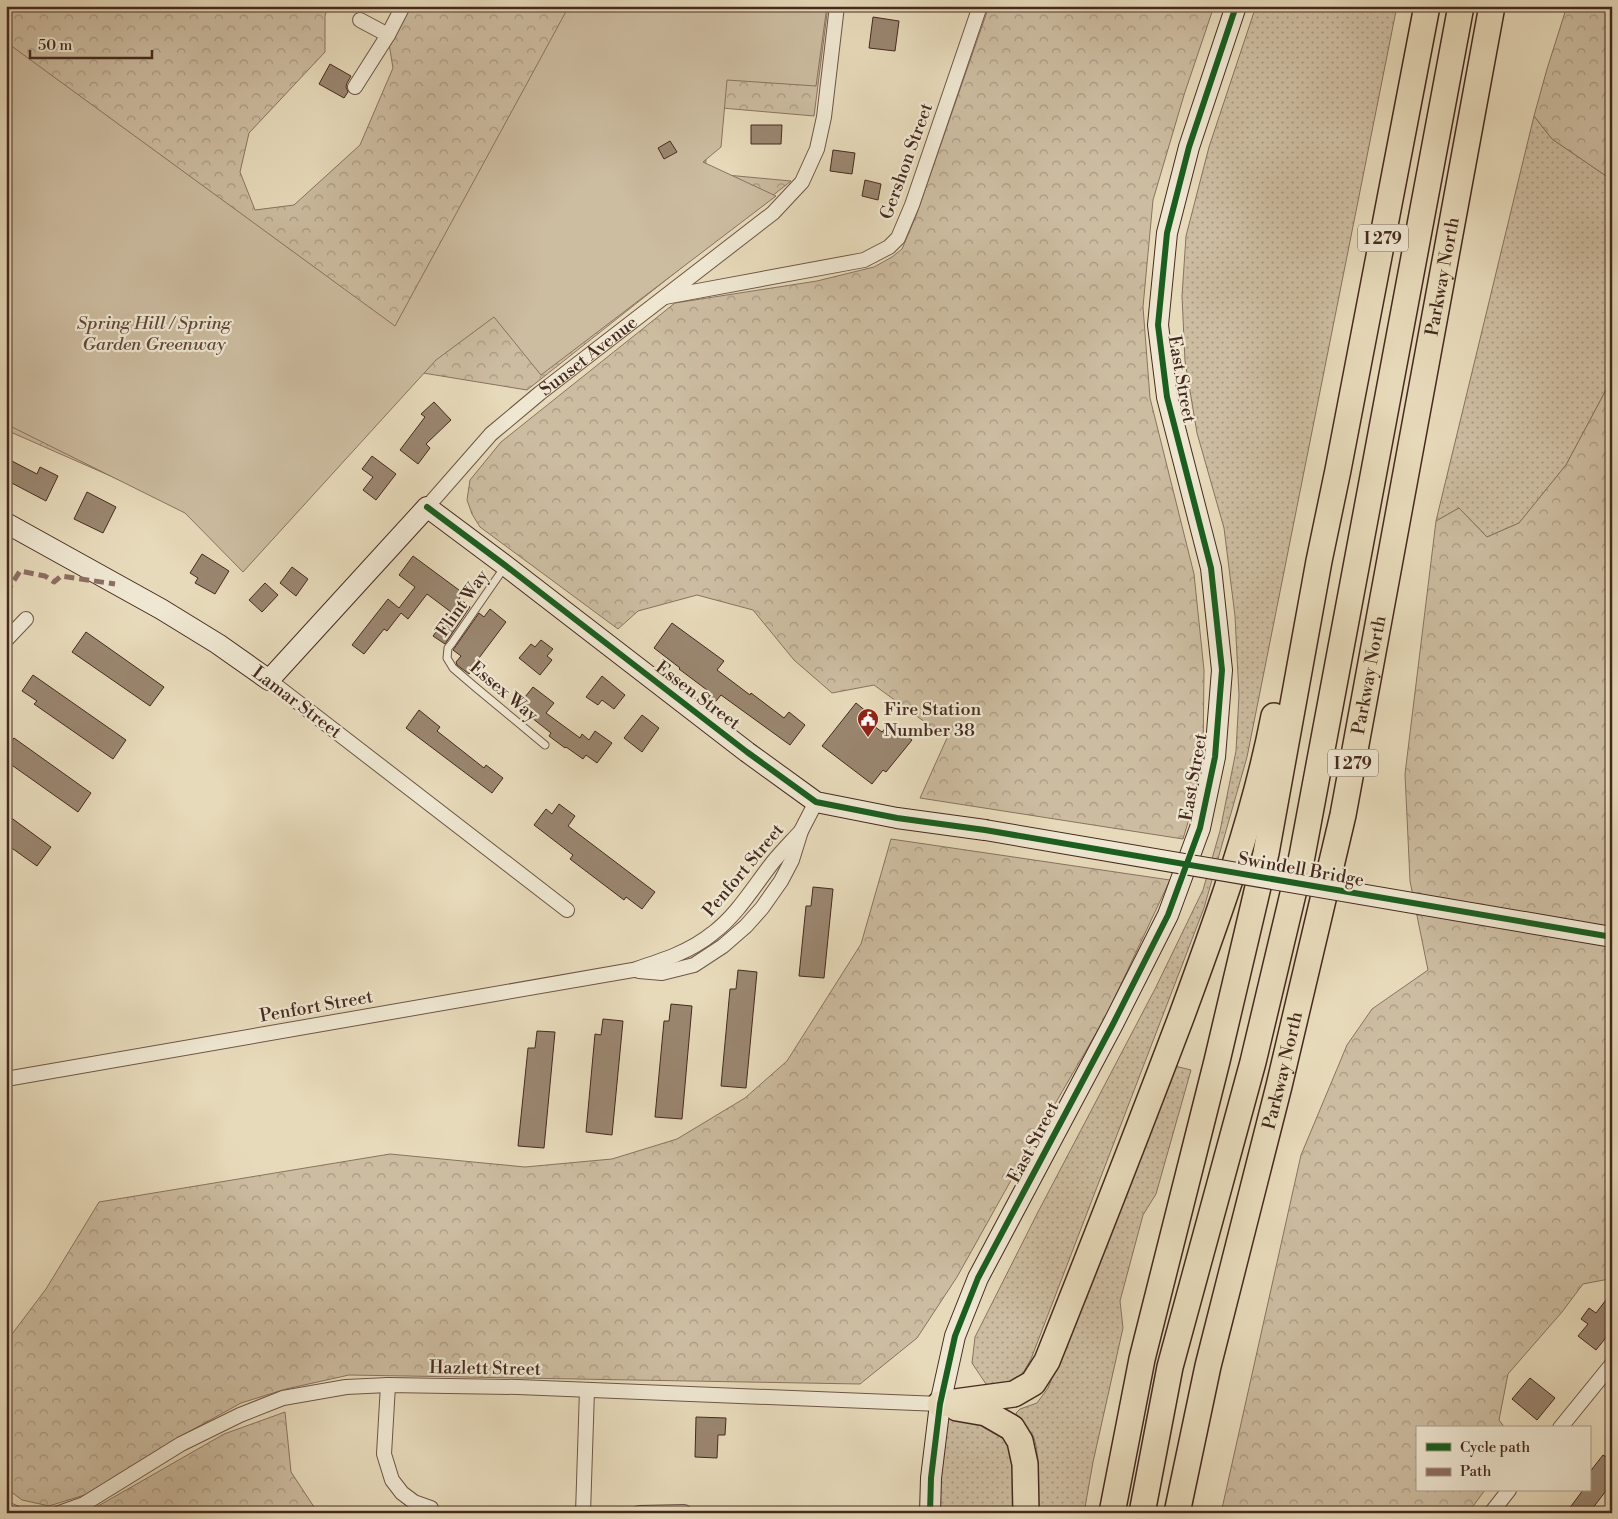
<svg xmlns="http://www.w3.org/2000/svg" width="1618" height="1519" font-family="'Libre Bodoni',serif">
<defs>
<pattern id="grass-dots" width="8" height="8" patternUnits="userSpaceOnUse" patternTransform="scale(1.25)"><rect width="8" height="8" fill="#ccbca0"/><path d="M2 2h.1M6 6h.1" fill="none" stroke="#a79982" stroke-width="1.8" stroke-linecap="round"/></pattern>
<pattern id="forest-crowns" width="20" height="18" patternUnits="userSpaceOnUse" patternTransform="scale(1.25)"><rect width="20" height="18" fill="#ccbca0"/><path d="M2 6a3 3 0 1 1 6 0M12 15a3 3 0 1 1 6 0" fill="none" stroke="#a79982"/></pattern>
</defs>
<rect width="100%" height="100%" fill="#e7daba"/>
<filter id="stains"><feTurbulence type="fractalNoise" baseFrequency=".004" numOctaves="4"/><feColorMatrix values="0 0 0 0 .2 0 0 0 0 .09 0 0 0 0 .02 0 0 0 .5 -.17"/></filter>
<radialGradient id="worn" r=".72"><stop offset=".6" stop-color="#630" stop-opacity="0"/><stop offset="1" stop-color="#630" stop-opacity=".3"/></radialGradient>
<path fill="url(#grass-dots)" stroke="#897360" d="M1256 6H1397L1247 757 1204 908 1031 1359 1019 1380 1007 1387 986 1384 972 1363 975 1337 1038 1212 1155 989 1203 890 1220 831 1236 751 1239 695 1235 616 1224 528 1197 433 1185 361 1182 296 1186 236 1209 147Z
M1534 116 1552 139 1612 180V382L1607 388 1566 465 1519 523 1487 537 1459 508 1436 521Z
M1175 1066 1191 1070 1156 1194 1143 1215 1120 1301 1123 1328 1093 1462 1084 1513H1038C1038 1493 1040 1455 1034 1438 1031 1428 1018 1423 1016 1413L1020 1409 1037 1403 1048 1388Z
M940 1404 1012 1428 1026 1513H931Z"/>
<path fill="url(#forest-crowns)" stroke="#897360" d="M6 6H328L325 16V52L249 133 240 172 255 210 294 205 360 145 393 68 389 44 410 6H828L814 116 710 107 705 173 791 181 527 390 423 373 165 500 6 430Z
M989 6H1214L1184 95 1153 200 1143 307 1150 398 1194 574 1204 670 1203 759 1192 809 1183 839 920 798 947 738 874 685 832 693 794 660 753 610 697 595 638 611 618 629 480 527 472 514 467 500 470 480 501 442 675 303 817 281 874 267 892 257 902 249 916 216Z
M1567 6H1612V180L1552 139 1534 116 1547 69Z
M1612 382V1279H1609L1583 1284 1562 1312 1508 1374 1499 1420 1505 1428H1417V1490H1485L1468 1513H1221L1301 1155 1347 1045 1372 1009 1428 970 1410 881 1405 774 1436 521 1459 508 1487 537 1519 523 1566 465 1607 388Z
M891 839 1170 880 1106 1016 1019 1166 957 1277 917 1338 860 1384 349 1375 286 1389 241 1403 183 1435 91 1493 49 1506 22 1500 6 1488V1342L46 1289 99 1202 390 1154 525 1167 612 1159 677 1139 745 1098 787 1061 861 944Z
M285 1412 291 1472 318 1513H86L224 1434Z"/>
<path fill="#ccbca0" stroke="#897360" d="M569 6H827L816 86 727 80 721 147 703 162 776 196 541 375 494 317 436 360 243 572 185 513 6 424V42L395 326Z"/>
<path fill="#9a8670" stroke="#462a1f" d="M873 17 899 21 895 51 869 48Z
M330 64 351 76 347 83 346 87 348 92 344 98 319 84Z
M751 125H782L781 144H751Z
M670 141 677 152 664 159 658 148Z
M833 150 855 153 852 174 830 171Z
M865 180 881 184 878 200 862 196Z
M434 402 451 420 426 444 430 448 418 464 400 450 425 417 421 414Z
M372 456 396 474 376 500 363 490 373 477 362 469Z
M6 458 37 474 40 467 58 476 46 501 6 480Z
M87 492 116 507 103 533 74 519Z
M202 554 229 571 215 594 195 583 198 578 190 573Z
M413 556 463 593 459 598 470 607 445 644 433 636 451 612 427 594 408 619 401 613 387 631 384 629 364 654 352 645 388 599 399 608 415 587 399 575Z
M292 567 308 579 296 596 280 583Z
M265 583 278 595 262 612 249 600Z
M490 609 506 622 479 658 480 659 469 674 457 665 456 662 461 656 453 650 479 613 484 617Z
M672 623 724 661 717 670 750 695 751 693 784 718 789 712 805 725 790 745 721 695 716 701 705 693 707 690 679 669 680 668 654 648Z
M86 632 164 687 150 706 72 652Z
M541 640 553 649 547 656 552 660 540 675 519 658 531 644 535 647Z
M33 675 126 740 113 759 34 704 37 701 22 691Z
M602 676 625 695 614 709 602 700 598 705 586 697Z
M533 687 554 703 546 713 580 738 582 734 589 740 595 731 612 743 597 763 586 755 583 759 566 747 565 748 549 736 551 733 527 714 530 709 521 702Z
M856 703 867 712 863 718 882 732 890 723 912 740 886 772 883 770 872 784 822 746Z
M419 710 440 727 437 731 484 768 486 765 503 778 492 793 406 728Z
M642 715 659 728 642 752 624 738Z
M14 738 91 793 78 812 6 761V748Z
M559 804 575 816 568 826 655 892 642 909 626 897 624 900 570 859 573 855 534 825 546 809 552 814Z
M6 814 51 847 37 866 6 844Z
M813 887 833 889 824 978 799 976 806 906H811Z
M738 970 757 972 746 1088 721 1086 730 989H736Z
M671 1004 692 1006 682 1119 655 1117 664 1021H669Z
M603 1019 623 1021 612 1135 586 1132 595 1034 601 1035Z
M537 1031 555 1032 544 1148 518 1146 528 1048H535Z
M1612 1292V1330L1596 1350 1578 1336 1588 1324 1581 1319 1589 1308 1596 1313Z
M1530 1378 1555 1398 1537 1420 1512 1399Z
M696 1417 726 1418 725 1435H718L717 1458 695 1457Z
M1603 1455 1612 1461V1483L1589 1513H1566L1583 1490H1589V1473Z"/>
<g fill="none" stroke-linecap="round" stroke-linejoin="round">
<g stroke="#6e5646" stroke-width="9">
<path id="lane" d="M504 568 452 643 448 648 447 658 453 668 474 686 545 745"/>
</g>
<g stroke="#6e5646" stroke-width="16">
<g id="street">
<path d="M360 20 388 35"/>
<path d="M355 87 388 35 403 6"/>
<path d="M665 297 864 260 889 247 898 238 912 205 980 6"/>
<path id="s1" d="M427 507 491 434 540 393 773 213 802 182 817 149 824 117 837 6"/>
<path d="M6 640 26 619"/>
<path d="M269 680 567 910"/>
<path d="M639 971 662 973 694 965 723 946 746 926 762 908 781 881 792 860 801 831 816 802"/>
<path d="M6 1079 633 970C661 961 690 952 713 933 738 914 754 886 773 862 782 851 792 841 801 831"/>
<path d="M388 1385 384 1454 392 1480 402 1493 414 1502 431 1508"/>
<path d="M1560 1428 1612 1364"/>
<path d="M6 1509 15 1513"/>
<path d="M59 1513 84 1504 181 1444 240 1415 283 1398 346 1387 388 1385 518 1387 940 1404"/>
<path d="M583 1513 587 1390"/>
<path d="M639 1513 684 1512"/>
<path d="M1491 1513 1509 1490"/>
</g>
</g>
<g stroke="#462a1f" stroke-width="22">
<path id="secondary" d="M6 523 161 609 218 644 269 680 427 507 506 566 747 752 816 802 897 818 985 830
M930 1513 931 1478 940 1404 955 1336 978 1278 1113 1024 1168 915 1200 828 1215 757 1222 670 1211 568 1167 397 1158 325 1167 233 1189 147 1236 6"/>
</g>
<g stroke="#462a1f" stroke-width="28">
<g id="highway">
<path d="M940 1404 1014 1394 1033 1383 1047 1361C1093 1246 1138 1131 1182 1015 1218 917 1254 819 1274 716"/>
<path d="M957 1408 986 1413 1012 1428 1020 1441 1025 1464 1026 1513"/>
<path d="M1112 1513 1142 1359 1217 1061 1266 853 1319 561 1338 470 1427 6"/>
<path d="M1142 1513 1170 1367 1253 1062 1302 856 1461 6"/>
<path id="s2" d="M1177 1513 1208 1366 1279 1086 1343 815 1492 6"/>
</g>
</g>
<use href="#lane" stroke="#efe7d2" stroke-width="7"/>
<use href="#street" stroke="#efe7d2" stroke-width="14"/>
<use href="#secondary" stroke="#efe7d2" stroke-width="20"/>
<use href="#highway" stroke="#e7daba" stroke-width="25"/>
<g stroke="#462a1f" stroke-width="22" stroke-linecap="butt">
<path id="secondary-bridge" d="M985 830 1612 937"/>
</g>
<use href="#secondary-bridge" stroke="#efe7d2" stroke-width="20"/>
<path stroke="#8d6e63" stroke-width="5" stroke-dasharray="10 5" stroke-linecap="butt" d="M6 593 20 571 45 576 54 582 61 576 115 584"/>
<g stroke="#efe7d2" stroke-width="9">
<path id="cycleway" d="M427 507 506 566 747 752 816 802 897 818 985 830 1612 937
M930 1513 931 1478 940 1404 955 1336 978 1278 1113 1024 1168 915 1200 828 1215 757 1222 670 1211 568 1167 397 1158 325 1167 233 1189 147 1236 6"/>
</g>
<use href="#cycleway" stroke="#1b5e20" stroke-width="6"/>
</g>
<defs>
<g id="civic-pin" transform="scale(1.125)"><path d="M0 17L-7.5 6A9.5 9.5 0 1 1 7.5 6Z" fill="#8f2418" stroke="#efe7d2"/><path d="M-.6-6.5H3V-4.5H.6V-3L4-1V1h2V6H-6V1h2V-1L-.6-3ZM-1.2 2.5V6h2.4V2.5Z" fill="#fff"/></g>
</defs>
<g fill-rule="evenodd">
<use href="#civic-pin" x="868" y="719"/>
</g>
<g text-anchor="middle" stroke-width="4.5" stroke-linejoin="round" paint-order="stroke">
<g fill="#efe7d2" stroke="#796355" stroke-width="1">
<rect x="1358" y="224.5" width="50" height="27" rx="4"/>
<rect x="1328" y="749.5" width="50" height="27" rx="4"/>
</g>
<g font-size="16" font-weight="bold" fill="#462a1f">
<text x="1383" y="244">I 279</text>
<text x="1353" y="769">I 279</text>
</g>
<g font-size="18" fill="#462a1f" stroke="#efe7d2">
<text transform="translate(906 161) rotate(-70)" y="6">Gershon Street</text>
<text dy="6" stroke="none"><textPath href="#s2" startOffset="1265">Parkway North</textPath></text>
<text dy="6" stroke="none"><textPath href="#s1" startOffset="222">Sunset Avenue</textPath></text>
<text transform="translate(1182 379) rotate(80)" y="6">East Street</text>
<text transform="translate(462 603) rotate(-55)" y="6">Flint Way</text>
<text dy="6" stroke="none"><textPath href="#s2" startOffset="860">Parkway North</textPath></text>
<text transform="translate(504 691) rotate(40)" y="6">Essex Way</text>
<text transform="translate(698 695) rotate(37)" y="6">Essen Street</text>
<text transform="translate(297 702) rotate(37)" y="6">Lamar Street</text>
<text transform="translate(1193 777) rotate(-80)" y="6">East Street</text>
<text transform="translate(1301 869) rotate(10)" y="6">Swindell Bridge</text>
<text transform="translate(743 870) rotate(-50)" y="6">Penfort Street</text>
<text transform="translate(316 1006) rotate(-10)" y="6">Penfort Street</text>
<text dy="6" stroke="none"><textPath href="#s2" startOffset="455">Parkway North</textPath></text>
<text transform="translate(1033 1142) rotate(-62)" y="6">East Street</text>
<text transform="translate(485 1368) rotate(1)" y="6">Hazlett Street</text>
</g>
<g font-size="18" font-style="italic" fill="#614739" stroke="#efe7d2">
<text x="154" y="329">Spring Hill / Spring<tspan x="154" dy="21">Garden Greenway</tspan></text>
</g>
<g font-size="18" fill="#462a1f" stroke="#efe7d2" text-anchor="start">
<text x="884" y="715">Fire Station<tspan x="884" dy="21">Number 38</tspan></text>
</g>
</g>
<rect width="1618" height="1519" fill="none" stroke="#e7daba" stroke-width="25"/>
<rect x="8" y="8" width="1603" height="1504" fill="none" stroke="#462a1f" stroke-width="2.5"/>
<rect x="12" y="12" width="1593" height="1494" fill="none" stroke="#462a1f"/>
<rect x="1416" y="1426" width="175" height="65" fill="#efe7d2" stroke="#ab9b8a"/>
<rect x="1426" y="1443" width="25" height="8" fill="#1b5e20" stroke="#ab9b8a"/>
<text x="1460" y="1452" font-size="15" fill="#462a1f">Cycle path</text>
<rect x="1426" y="1468" width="25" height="8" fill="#8d6e63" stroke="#ab9b8a"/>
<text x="1460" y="1476" font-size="15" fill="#462a1f">Path</text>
<path d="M30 50v8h122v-8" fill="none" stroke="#462a1f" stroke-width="2.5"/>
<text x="38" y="50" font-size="15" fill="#462a1f" stroke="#efe7d2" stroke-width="4" paint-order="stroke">50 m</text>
<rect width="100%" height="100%" filter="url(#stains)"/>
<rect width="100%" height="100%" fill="url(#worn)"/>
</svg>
